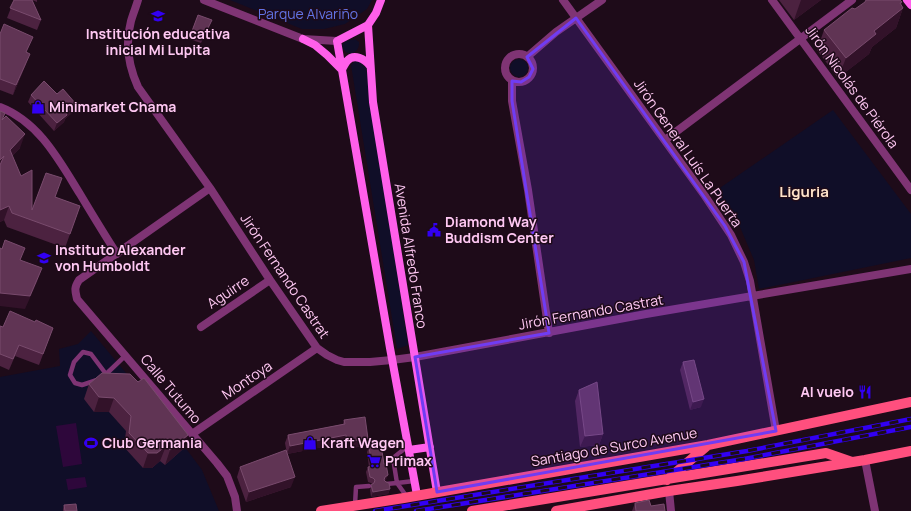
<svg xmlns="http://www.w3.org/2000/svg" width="911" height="511" font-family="Manrope,sans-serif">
<rect width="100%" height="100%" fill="#1e0b19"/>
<path fill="#100e28" d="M230 0H372L367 9 345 24 324 29H302Z
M355 39 359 42C360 55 344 58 342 45L346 41Z
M510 68a9 9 0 1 1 18 0a9 9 0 1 1-18 0Z
M355 61 360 62 366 68 408 345 397 349 351 65Z
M833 110 911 214V258L759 289 754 260 740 227 714 192Z
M91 331 161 415 202 470 219 511H0V377L60 366 59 349 78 344Z"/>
<path fill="#2e073b" d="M76 423 82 464 63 467 56 426Z
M85 477 87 487 68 490 66 479Z"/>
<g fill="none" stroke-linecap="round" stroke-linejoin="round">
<path stroke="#7f3474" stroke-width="4.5" d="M103 377 125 356
M97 380 82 385 75 383 70 375 74 362 83 352 91 354 106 374
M408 446 393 458 397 483 414 481
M386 484 397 483 407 497
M355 505 356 487 369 486"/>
<path stroke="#7f3474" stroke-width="8" d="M138 0C136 7 133 14 131 21 125 43 129 67 138 87L210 188 270 280 317 348 327 355 337 360 344 362H370L392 360 415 357 646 314 911 269
M204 0 303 39 337 41
M563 0 705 196 731 235 744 262 750 281 776 431
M772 0 911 190
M505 68a14 14 0 1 1 28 0a14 14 0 1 1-28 0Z
M527 57 556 32 602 0
M512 81V101L528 190 549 333
M0 107C39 122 59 160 80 194 92 214 104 234 117 254
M665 140 852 0
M210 188 79 280C74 288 75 290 77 299L217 463 227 476 235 497 237 511
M201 327 270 280
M192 434 317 348
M865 460 875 511
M669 491 671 511"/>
<path stroke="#ff5fea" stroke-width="8" d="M381 0 376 13 368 25 337 41 390 348 417 495
M907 0 911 5
M368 25 373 102 437 492
M303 39 315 45 327 55 342 70C343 67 345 64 347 61 354 53 365 59 370 66
M409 450 430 447"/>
<path stroke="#ff4f7e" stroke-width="10" d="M667 480 708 445
M321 511 404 498 708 445 911 402
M472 511 826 453 852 462
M556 511 669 491 737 481 865 460 911 451"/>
<g stroke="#3200f3" stroke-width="4.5">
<path id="rail" d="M375 511 747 451 911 419
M416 511 744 459 911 427"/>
</g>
<use href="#rail" stroke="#1e0b19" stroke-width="3" stroke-dasharray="9" stroke-linecap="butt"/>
</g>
<path fill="#4c2240" d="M14 0H37V2L32 0 41 20 37 30 7 18Z
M779 0H821L794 20Z
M902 2 901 5 903 8 896 28 872 47 869 54 838 78 817 50 824 30 855 9Z
M198 15 209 27 201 43 189 39Z
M0 34 27 52 26 64 13 95 0 90Z
M31 95 74 111 65 119 64 122 54 131 28 102Z
M0 111 2 119 20 148 12 156 32 210 55 197 80 206 65 248 7 227 4 220 0 222Z
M35 322 53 328 39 365 15 356 9 370 0 366V326L3 327Z
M683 362 701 407 690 410 680 370Z
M89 384 188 435 183 449 165 465 160 461 152 468H143L124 447 126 431 109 412H94L84 399Z
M579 390 603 434 599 445 580 447 575 401Z
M344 420 368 439 365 446 344 449V443L287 454 285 443 288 435 343 424Z
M369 447 384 464 388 475 385 481 390 489 388 494 371 497 370 490 372 484 371 483 368 482 366 472 368 467H369L367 452Z
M240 467 291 487 246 502 237 477Z
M635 503 651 506 665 511H632Z
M64 505 77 511H63V509Z"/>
<path fill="#321229" d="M801 0H821L794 20Z
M902 2 898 12 903 8 896 28 872 47 869 54 838 78 846 58 874 31 900 3Z
M212 20 209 27 201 43 204 36Z
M30 54 26 64 13 95 16 85Z
M76 104 74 111 65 119 64 122 54 131 57 123 66 113Z
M25 134 20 148 4 164 10 150Z
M4 156 0 166V160Z
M9 206 4 220 0 222V210Z
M42 268 37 282 25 309 0 306V293Z
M99 397 114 398 109 412H94Z
M704 399 701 407 690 410 693 402Z
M603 434 599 445 580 447 585 436Z
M188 435 183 449 165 465 170 450Z
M346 435 344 443 287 454 290 446Z
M368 439 365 446 344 449 347 441Z
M166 446 160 461 152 468H143L148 453Z
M388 475 386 480 383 482 385 477Z
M295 477 291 487 246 502 249 492Z
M390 489 388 494 371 497 373 492Z"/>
<path fill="#603454" stroke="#794b6d" d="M14 0H32L41 20 10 8Z
M866 0H900L902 2 900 3 903 8 874 31 876 34 846 58 824 30 852 8 855 9 865 2Z
M198 15 212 20 204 36 192 31Z
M4 24 33 37 26 52 30 54 16 85 0 79V34Z
M44 81 57 94 63 89 76 104 66 113 67 115 57 123 31 95Z
M0 111 5 113 2 120 6 116 25 134 10 150 21 176 32 170V210L46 173 62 178 55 197 80 206 70 234 12 213 9 206 0 210V165L4 156 0 160Z
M5 240 25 248 20 260 42 268 30 296 0 293V248L2 249Z
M10 311 35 322 36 320 53 328 43 354 19 345 13 359 0 354V326L3 327Z
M694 360 704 399 693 402 683 362Z
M102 373 130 374 138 382 144 378 188 435 170 450 166 446 157 453H148L129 433 131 416 114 398 99 397 89 384Z
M597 382 603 434 585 436 579 390Z
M365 417 368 439 347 441 346 435 290 446 288 435 345 424 344 420Z
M381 445 384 464H386L388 475 385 477 384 480 386 482 389 483 390 489 373 492 371 485 374 483 375 480 373 478 370 477 368 467 372 466 369 447Z
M286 450 295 477 249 492 240 467Z
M649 500 651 506 664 504 665 511H636L635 503Z
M76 504 77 511H65L64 505Z"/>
<path fill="#703cf3" fill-opacity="0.2" stroke="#703cf3" stroke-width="3" stroke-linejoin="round" d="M576 18 725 226 744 262 776 431 437 492 415 357 549 333 512 101V81L521 82 529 77 533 69 527 57Z"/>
<defs>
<g id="school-bare" transform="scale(1.08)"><path d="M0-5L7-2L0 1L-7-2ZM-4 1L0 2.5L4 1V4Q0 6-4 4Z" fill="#3200f3" stroke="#1e0b19" stroke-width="2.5" paint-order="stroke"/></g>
<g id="shop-bare" transform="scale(1.08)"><path d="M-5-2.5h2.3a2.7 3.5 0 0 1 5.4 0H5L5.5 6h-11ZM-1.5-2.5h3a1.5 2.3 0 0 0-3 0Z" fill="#3200f3" stroke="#1e0b19" stroke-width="2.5" paint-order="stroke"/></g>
<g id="civic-bare" transform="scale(1.08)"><path d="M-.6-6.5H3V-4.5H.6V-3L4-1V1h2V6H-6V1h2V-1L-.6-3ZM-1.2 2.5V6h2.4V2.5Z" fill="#3200f3" stroke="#1e0b19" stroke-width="2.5" paint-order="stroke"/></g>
<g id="university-bare" transform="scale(1.08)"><path d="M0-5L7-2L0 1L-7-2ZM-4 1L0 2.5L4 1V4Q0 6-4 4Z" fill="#3200f3" stroke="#1e0b19" stroke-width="2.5" paint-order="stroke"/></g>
<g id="restaurant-bare" transform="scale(1.08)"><path d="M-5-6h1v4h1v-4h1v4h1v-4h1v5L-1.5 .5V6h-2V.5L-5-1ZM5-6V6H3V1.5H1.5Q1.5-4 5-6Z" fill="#3200f3" stroke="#1e0b19" stroke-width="2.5" paint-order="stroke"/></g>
<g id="stadium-bare" transform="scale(1.08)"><path d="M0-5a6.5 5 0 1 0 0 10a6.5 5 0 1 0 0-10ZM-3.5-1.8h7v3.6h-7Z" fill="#3200f3" stroke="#1e0b19" stroke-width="2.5" paint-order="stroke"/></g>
<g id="supermarket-bare" transform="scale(1.08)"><path d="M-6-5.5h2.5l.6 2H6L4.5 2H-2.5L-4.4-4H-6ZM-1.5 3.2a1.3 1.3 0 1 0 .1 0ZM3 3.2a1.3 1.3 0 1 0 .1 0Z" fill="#3200f3" stroke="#1e0b19" stroke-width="2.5" paint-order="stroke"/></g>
</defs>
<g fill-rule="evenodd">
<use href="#school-bare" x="158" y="16"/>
<use href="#shop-bare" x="38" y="107"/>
<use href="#civic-bare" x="434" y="230"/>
<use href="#university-bare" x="44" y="258"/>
<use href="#restaurant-bare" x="865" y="392"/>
<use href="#stadium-bare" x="91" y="443"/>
<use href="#shop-bare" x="310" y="443"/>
<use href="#supermarket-bare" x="374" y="461"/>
</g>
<g text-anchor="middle" stroke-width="3" stroke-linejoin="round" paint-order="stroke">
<g font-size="14" fill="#6274e6" stroke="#1e0b19">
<text x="308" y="19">Parque Alvariño</text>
</g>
<g font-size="14" font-weight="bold" fill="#ffc8f3" stroke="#1e0b19" text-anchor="start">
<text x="158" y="39" text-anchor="middle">Institución educativa<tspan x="158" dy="16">inicial Mi Lupita</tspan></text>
<text x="49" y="112">Minimarket Chama</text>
<text x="445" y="227">Diamond Way<tspan x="445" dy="16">Buddism Center</tspan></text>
<text x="55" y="255">Instituto Alexander<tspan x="55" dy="16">von Humboldt</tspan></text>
<text x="854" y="397" text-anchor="end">Al vuelo</text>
<text x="102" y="448">Club Germania</text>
<text x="321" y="448">Kraft Wagen</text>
<text x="385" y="466">Primax</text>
</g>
<g font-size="14" fill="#ffc8f3" stroke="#1e0b19">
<text transform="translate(852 87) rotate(54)" y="5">Jirón Nicolás de Piérola</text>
<text transform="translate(688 153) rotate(55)" y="5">Jirón General Luís La Puerta</text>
<text transform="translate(411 256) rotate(81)" y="5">Avenida Alfredo Franco</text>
<text transform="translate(285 276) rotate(56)" y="5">Jirón Fernando Castrat</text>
<text transform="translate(228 292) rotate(-34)" y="5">Aguirre</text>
<text transform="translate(591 312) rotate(-10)" y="5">Jirón Fernando Castrat</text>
<text transform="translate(247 380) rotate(-34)" y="5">Montoya</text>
<text transform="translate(171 389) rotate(50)" y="5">Calle Tutumo</text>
<text transform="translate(614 447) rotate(-10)" y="5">Santiago de Surco Avenue</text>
</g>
<g font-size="15" font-weight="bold" fill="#ffe3ca" stroke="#1e0b19">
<text x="804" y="197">Liguria</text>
</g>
</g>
</svg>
